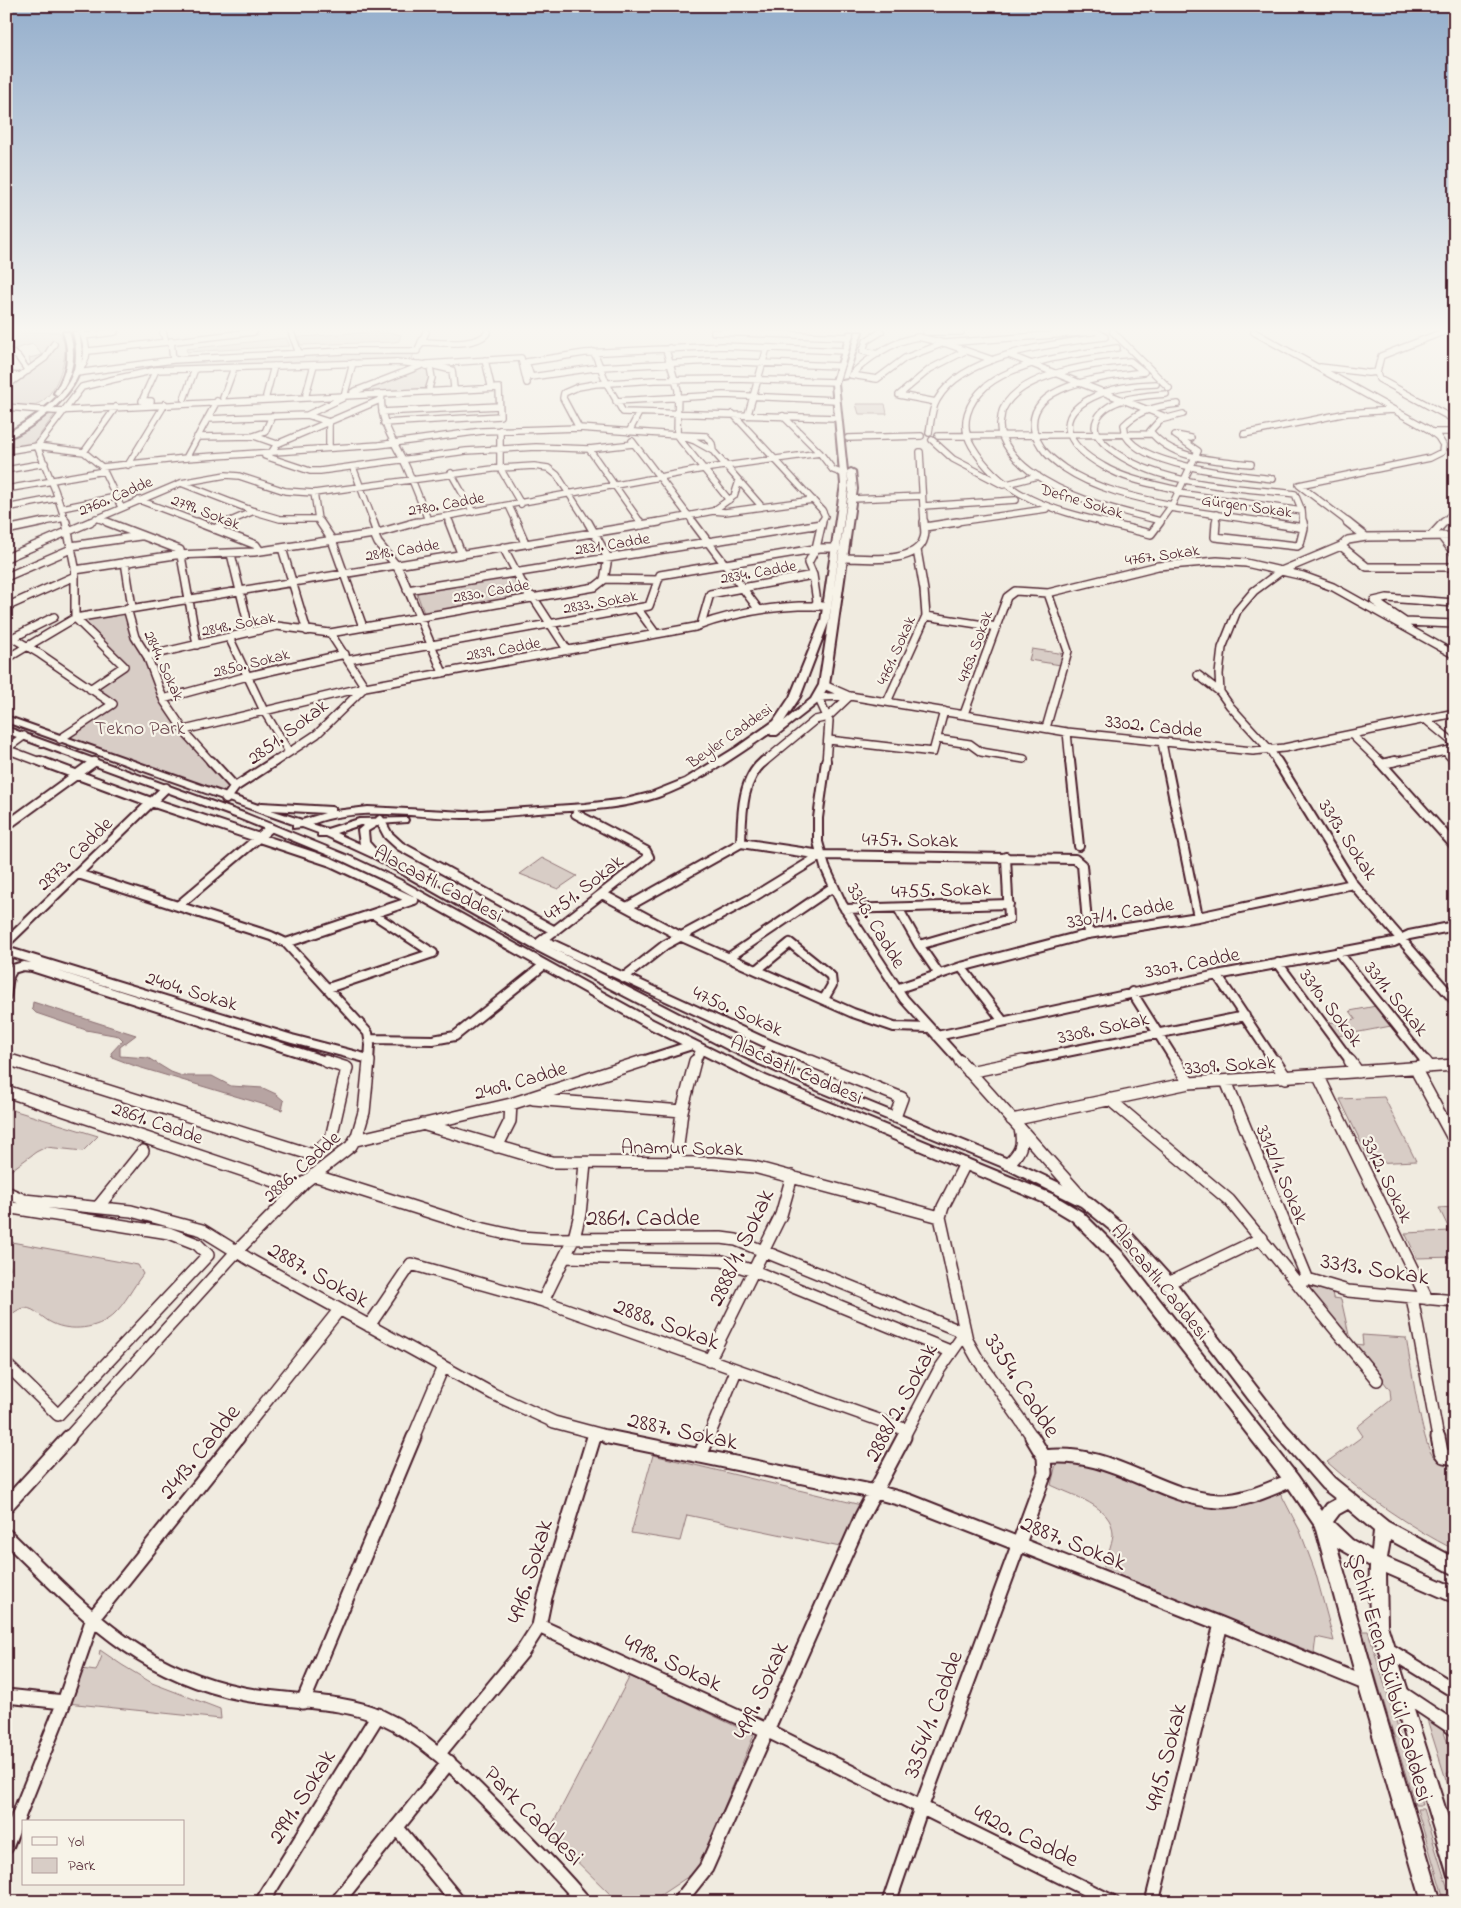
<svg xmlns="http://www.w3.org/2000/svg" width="1461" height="1908" font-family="'Indie Flower',sans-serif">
<rect width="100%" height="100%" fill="#f0ebe0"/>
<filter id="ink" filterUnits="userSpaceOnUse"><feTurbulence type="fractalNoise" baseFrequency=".02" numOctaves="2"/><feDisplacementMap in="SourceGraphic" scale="10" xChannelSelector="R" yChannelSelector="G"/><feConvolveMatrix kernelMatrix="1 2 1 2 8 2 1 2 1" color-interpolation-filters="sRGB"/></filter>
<g filter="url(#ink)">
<path fill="#d8cdc6" stroke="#917678" d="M6 332H59C61 335 63 339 64 343 68 359 55 398 37 404 28 407 16 405 6 405V391L52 354 57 344 51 343 38 363 31 365 29 358 42 355 33 344 11 350 6 347Z
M368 332H389L401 335 399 341 394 342 301 345 299 341V338L302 337Z
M286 338 290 346 187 352 186 349Z
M342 353H414L411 362 157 369 158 364Z
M421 367 428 369 430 375 427 390 357 393Z
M856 404H885L887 414H859Z
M56 413 33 444 6 449V440L45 416Z
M513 575 524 596 424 613 416 591Z
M124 611 132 637 143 657 158 696 228 785 225 793 68 738 117 704 94 688 128 666 79 622 80 618Z
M1032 649 1065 654 1061 665 1029 660Z
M542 858 577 876 558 889 520 874Z
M1376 1006 1391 1026 1338 1036 1328 1023 1356 1019 1350 1011Z
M1384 1097 1416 1161 1371 1163 1340 1099Z
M6 1108 98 1136 83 1151 46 1147 36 1152 6 1174Z
M1455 1207V1231H1450L1455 1240V1257L1417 1258 1405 1233 1450 1231 1439 1208Z
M6 1241 138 1265 143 1274C133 1287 125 1304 113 1315 98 1329 70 1332 52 1323 43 1319 35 1308 25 1308 16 1309 11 1315 6 1321V1274L11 1268 6 1260Z
M1307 1287 1332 1291 1333 1298 1341 1299 1349 1335 1344 1334Z
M1362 1335 1406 1338C1410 1358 1422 1445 1433 1456 1438 1461 1448 1461 1455 1463V1550C1408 1526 1366 1497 1327 1462L1363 1436 1357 1427 1391 1400 1390 1390 1355 1344 1363 1345Z
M653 1455 861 1505 840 1547 687 1515 680 1541 631 1533Z
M1063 1461 1088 1464 1182 1502 1198 1506 1218 1507 1280 1492 1300 1531 1315 1571 1334 1641 1316 1637 1314 1653 1103 1569C1106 1558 1112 1545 1113 1534 1113 1506 1071 1495 1051 1485L1056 1464Z
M1362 1631H1368L1422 1805H1415Z
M100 1650 122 1665 152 1683 220 1709 221 1719 67 1703 81 1669 96 1671 102 1656 99 1655Z
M630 1676 754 1735 698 1870 650 1902H618L548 1833Z
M1426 1716 1442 1727 1455 1763V1772H1447L1455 1794V1808Z
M1417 1809H1423L1452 1902H1445Z"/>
<path fill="#b7a4a2" stroke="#8b6f72" d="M33 1002 136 1035 120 1047V1056L148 1058 171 1072 182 1076H212L231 1086 263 1088 276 1094 284 1101 282 1110 135 1066 112 1057 111 1053 123 1040 119 1036 86 1030 36 1013 32 1009Z"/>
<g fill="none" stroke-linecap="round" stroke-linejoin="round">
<g stroke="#4a1f2b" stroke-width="8">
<path id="minor-far4" d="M163 332 166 342
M291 332 299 353
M714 332 849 337
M926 332H961
M1113 332 1169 388
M1254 332 1428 429 1438 437 1443 445 1442 452 1430 458 1299 485 1349 523
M1443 332 1381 356 1377 372 1379 379 1455 420
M84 336 115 332
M918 337 944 343 905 358 877 379 851 375C868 358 893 341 918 337Z
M171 341 173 360
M421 342C439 342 477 348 488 332
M944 343 993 360
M944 343 1093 332
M419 347 426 332
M669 348 666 350 678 390 677 435
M6 349 18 357 28 371
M89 351 254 332
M594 352 607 384 623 412 838 418
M878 354 863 351 866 341 881 332
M1009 355 1166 417
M485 360 491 386
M427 364 521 358 527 383
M426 366 430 367 432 378 429 388
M435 366 452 370 454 388
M839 366 713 361 601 367 531 377 526 362 585 353 723 346 845 351
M1320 367 1368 373 1377 372
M77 373 173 360 344 351H417
M77 373C90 359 88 349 82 332
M6 375 21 376
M1156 384C1137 385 1117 386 1100 394 1051 414 1064 444 1103 466 1126 480 1153 484 1179 490
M6 386 45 358 54 344
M353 392 420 366
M345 393 353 363
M306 394 314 365
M382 394C378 422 395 442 406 466 414 484 421 502 428 520
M1166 394C1145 396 1108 397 1097 419 1091 431 1100 441 1109 448 1157 486 1236 487 1295 494L1302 511 1303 523
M266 396 274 366
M223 398 234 368
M184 399 195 369
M151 401H142L156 370
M616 401 723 395 836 400
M936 402 899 395 930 369 965 351
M1178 404C1157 406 1139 410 1124 425 1125 428 1125 433 1126 436 1144 467 1240 475 1273 479
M6 407 54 411 499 388 500 416 384 423
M382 412 499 406
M733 414 822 510 825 516 821 523
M748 414 767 348
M1183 414 1160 420 1150 431C1173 461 1217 460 1251 464
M307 415 343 398
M783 416 820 453 833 470 844 474
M207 419 307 415 329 422
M329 422V448
M579 428 563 398 564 393 578 387 595 384 654 380 732 379 836 382
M500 430V468L521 504
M629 432 639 413
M1433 432H1455
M929 433C931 422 931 410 937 400 963 353 1058 343 1105 337L1097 332
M1244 434 1347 413 1393 410
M680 435 706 436 712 444 713 451
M254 436 277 444
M677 436 729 500
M938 436 1151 434
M197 437 254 436 265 432 272 416
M848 438 921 436
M932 440 953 459 1003 485 1038 476
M632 441 694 523
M37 446 55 490 66 523
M37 446 84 452 102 467 121 507
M589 449 641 523
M6 451 37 446 82 387 115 379 156 370 396 362 427 365 419 364
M84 452 116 407
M920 452 924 523
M271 453 277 444 380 400
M265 456 310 471H320L466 451 536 447 589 449 633 444
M186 458 217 401
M128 465 165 404
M102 467 186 458 379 445 482 431 579 428 677 435 695 441 713 451 762 507
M353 467 374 523
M6 470 45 463
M451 473 473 512
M53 480 104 471
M181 483 256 512 280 519H318
M6 489 53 481
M314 493 318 519 321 523
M1178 493 1302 511
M851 499 922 496
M139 500 200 523
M509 506 517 523
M923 506 1016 500
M6 508 58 498
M62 508 116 497
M1170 508 1274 523
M713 511 734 496 739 481
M447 517 450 523
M96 518 110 523
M1161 521C1116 510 1068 499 1030 471 1017 461 999 442 1000 424 1001 420 1001 413 1003 409 1021 372 1093 364 1130 361L1144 372C1113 376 1025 382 1034 430 1038 448 1050 458 1064 468 1095 489 1136 498 1172 505
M38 523 65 518
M87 523 181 483 226 475 239 476 285 491 314 493 500 468 534 466 548 468 557 475 588 523
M226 523 254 511
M410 523 703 469 820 453
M651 523 713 511 725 512 813 500
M949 523 1046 509
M1107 523C1053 510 1002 497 972 446 959 424 968 402 986 386 1018 360 1077 354 1117 348
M1159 523 1172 505 1198 451 1175 435 1191 438
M1216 523V514
M1443 523 1455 510"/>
</g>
<g stroke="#4a1f2b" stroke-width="10">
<path id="minor-far3" d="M66 522 75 567V618L124 666 90 689
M107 522 180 550 197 645
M197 522 256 545 260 551
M320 522 332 540 363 627
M373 522 377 533
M449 522 461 553
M516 522 525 543
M640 522 642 525
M693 522 759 610
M1101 522 1151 534 1160 522
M1216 522 1215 537 1297 546 1300 544 1304 528
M1265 522 1304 528 1303 522
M1347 522 1366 537
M925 527 957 522
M214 529 229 522
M6 530 44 522
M374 534 378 543 396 565 403 578 443 673
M1431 536 1444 522
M1441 536 1455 554
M71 546 140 536
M1341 546 1367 567H1455
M503 547 528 594 533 597 568 651
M282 548 307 631
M231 554 250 632
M6 558 90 522
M844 558C865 558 917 565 924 538 926 533 924 527 924 522
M125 562 132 607
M75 570 175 555 254 552 374 534 417 522
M6 577 71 549
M604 579 658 580
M407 590 821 524
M1455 603 1387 598 1374 601 1405 622 1455 624
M814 606 817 602 813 575 808 563 816 548 822 522
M6 607 75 576
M127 608 135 637 147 656 164 701 187 735 212 763
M637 608 656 634
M926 616 997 627
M701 625 710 594 813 575
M330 633 365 687
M6 634 40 654 113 704 60 739
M229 637 264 711 289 752
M12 638 54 617
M147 656 277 626 330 633 595 587 604 580 608 558 588 522
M6 659 75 618 659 522
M348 660 649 606 660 575 820 548H837
M1198 675 1220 692
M824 685 847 695
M163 699 248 676 345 654
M887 702 926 616 924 590 917 550
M964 714 1007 597 1015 591 1048 593 1158 566 1217 561 1246 563 1303 576 1333 587 1455 655
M1425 719 1455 744
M1046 728 1068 651 1048 593
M184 730 365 687 695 627C738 611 782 604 828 606
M1067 732 1070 763
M1352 735 1381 763
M937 739 970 744 981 752 1024 759
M829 740 933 752 944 711
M1162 742 1166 763
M6 749 43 763
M6 749 24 736
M1446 752 1455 762
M273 763 317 734 363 689
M763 763 815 720 828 717 850 696
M826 763 829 721 818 697 850 696 1067 732 1253 751 1284 748 1455 713
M1278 763 1270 750 1230 706 1220 692 1219 674 1222 648 1237 611 1254 591 1281 571 1341 546 1348 540 1366 537 1455 536
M1389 763 1455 749"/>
</g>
<g stroke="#4a1f2b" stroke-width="12">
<path id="minor-far2" d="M40 761 151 802 331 862 412 900
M211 761 235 787
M826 761 818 818V842L825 867 842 904 904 999 961 1062
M1070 761 1079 846
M1166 761 1198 917
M1277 761 1353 884 1455 1001
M1379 761 1455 846
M1382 764 1395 761
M226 799 235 787 275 761
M380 820 388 835 400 846 555 931
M6 826 94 762
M741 843 821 855 1075 859 1082 865 1088 934
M741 843C742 815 741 780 764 761
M78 874 271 936 286 943 368 1033 370 1045 369 1062
M602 894 682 937 853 1013 894 1027 930 1028
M178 906 270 828
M627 907 741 843
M898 908 919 945 939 974
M845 909 1009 904
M373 914 433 953
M543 940 771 1045 814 1062
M540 942 649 857 646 851 576 814
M6 943 166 788
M286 943 414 900
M919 945 1009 919 1006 857
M6 951 292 1039 369 1059
M1338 952 1426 1062
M728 958 833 887
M1278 963 1351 1062
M961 967 1003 1021
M757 970 790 943 831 976 832 985 824 999
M1217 975 1275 1062
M623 978 665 945 750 899 820 856
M328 988 433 953
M896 989 961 967 1088 934 1198 917 1353 884
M1132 992 1176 1062
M6 996 9 976 13 969 23 966 32 967 329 1062
M937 1036 1217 975 1394 942 1409 935 1455 926
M370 1039 433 1040 455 1036 544 965
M6 1059 17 1062
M760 1060 771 1045
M639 1062 692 1045
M695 1062 701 1049
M1017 1062 1245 1016"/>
</g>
<g stroke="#4a1f2b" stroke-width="14">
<path id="minor-far1" d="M13 1061 313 1155 331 1138 347 1068 325 1061
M811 1061 902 1098 895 1117
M960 1061 1083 1199
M1175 1061 1189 1083
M1275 1061 1286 1078
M1350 1061 1358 1072
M1425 1061 1429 1066
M1415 1068 1455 1142
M969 1072 1023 1061
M1318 1075 1427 1299
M1226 1081 1308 1280
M6 1091 298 1189
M533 1099 682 1111 676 1163
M1109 1099 1229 1200 1377 1380
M682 1111 695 1061
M1012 1120 1189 1083 1455 1065
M422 1124 551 1162 714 1163 754 1167 940 1217
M356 1140 511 1104 643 1061
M497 1147 510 1121 511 1104
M965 1164 943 1207 940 1217 967 1340 977 1358 1033 1438
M1008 1164C1020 1153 1024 1145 1020 1129
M313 1175 476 1227 520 1237 550 1239 721 1238 736 1240 965 1333 939 1370 903 1438
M6 1192 24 1200 131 1211 202 1230 252 1261 493 1394 554 1422 614 1438
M6 1204 12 1208 169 1233 197 1244 208 1255 58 1415 6 1364
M98 1207 143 1151
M565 1257 722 1261 754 1271 950 1351
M1304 1278 1348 1291 1455 1301
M1168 1283 1262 1238
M1412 1297 1438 1438
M543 1301 574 1238 580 1214 585 1164
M369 1326 411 1264 543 1301 907 1430
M709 1361 781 1215 792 1176
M68 1438 236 1252 305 1182 351 1146 357 1136 364 1112 369 1061
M237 1438 339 1310
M413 1438 443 1367
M594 1438 595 1434
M708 1438 736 1371"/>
</g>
<g stroke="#4a1f2b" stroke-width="17">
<path id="minor" d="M608 1437 876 1492 909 1501 1221 1624 1367 1684
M1438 1437 1441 1452 1444 1456 1455 1458
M700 1456 708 1437
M1044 1457C1111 1448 1157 1498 1219 1501 1244 1502 1269 1489 1292 1480
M6 1506 69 1437
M6 1536C83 1610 134 1672 244 1694 288 1702 341 1699 381 1717 429 1739 465 1778 501 1814 530 1843 558 1871 584 1902
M539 1626 766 1730 1112 1902
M1387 1649 1455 1691
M1401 1693 1455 1729
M6 1696 64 1702
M303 1702 414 1437
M439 1753 523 1651 539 1626 545 1597 594 1437
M397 1828 458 1902
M6 1847 64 1702 93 1618 238 1437
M262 1902 378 1715
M337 1902 449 1762
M679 1902 706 1868 862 1516 904 1437
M889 1902 921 1808 1045 1473 1044 1457 1032 1437
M1152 1902 1221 1624"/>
</g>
<g stroke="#4a1f2b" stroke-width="4">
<path id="major" d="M63 332H69C77 355 73 375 59 394L57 395 54 393C67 374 71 354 63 332Z
M73 332H79C81 345 84 358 80 370 72 398 33 429 6 439V434C37 415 78 393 76 351 76 345 74 338 73 332Z
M848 332H854L838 384 847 471 851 469 855 471 857 489 829 685 818 703 777 735H771L770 733C735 757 699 783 658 797 620 810 578 810 538 813 514 815 490 818 466 818 415 818 361 805 312 824L327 829 359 819 407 818 408 820 407 822 380 824 368 831 369 842 378 852 540 942 739 1045 827 1085 1013 1161 1091 1198 1124 1225 1173 1279 1286 1425 1334 1478 1388 1522 1455 1558V1575L1390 1540 1387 1558 1455 1587V1603L1386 1573 1387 1625 1455 1839V1878L1448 1876 1446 1869 1371 1625 1369 1596 1370 1566 1337 1547 1376 1684 1441 1902H1422L1358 1684 1315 1526 1287 1485 1112 1260 1072 1220 1042 1202 758 1082 645 1026 392 884 343 861 238 818 6 733V727L246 814 351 857 400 880 653 1020 766 1076 1052 1194 1082 1212 1122 1252 1297 1475 1322 1511 1327 1504 1336 1499 1322 1488 1276 1435 1163 1287 1114 1233 1081 1206 1003 1167 819 1091 731 1051 532 948 376 859 326 836H318V833L302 827 293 828V824L6 722V716L258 805 262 803 331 807 335 808V811L368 807 466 812 585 804 626 799 650 793 685 779 737 747 774 721 790 697 821 621 841 484 832 384ZM847 471 849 489 819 685 811 699 784 721 800 697 829 621 849 484ZM271 810 325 813 302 820ZM360 825H364L358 830 360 844 336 833ZM1348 1509 1374 1531 1372 1551 1352 1540 1333 1522 1339 1514Z
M856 332H862L847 378 842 379Z"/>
</g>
<use href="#minor-far4" stroke="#f7f3e8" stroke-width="5.5"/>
<use href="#minor-far3" stroke="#f7f3e8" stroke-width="7"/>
<use href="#minor-far2" stroke="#f7f3e8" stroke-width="8"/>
<use href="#minor-far1" stroke="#f7f3e8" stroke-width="11"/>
<use href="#minor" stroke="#f7f3e8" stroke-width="13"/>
<use href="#major" fill="#f7f3e8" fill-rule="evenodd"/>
</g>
</g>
<linearGradient id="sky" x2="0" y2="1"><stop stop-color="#94aecc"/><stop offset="0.55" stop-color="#f8f6f1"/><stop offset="1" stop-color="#f8f6f1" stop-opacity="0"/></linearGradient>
<rect width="1461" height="599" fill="url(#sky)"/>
<g text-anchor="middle" stroke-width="4.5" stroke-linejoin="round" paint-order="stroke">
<g font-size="16" fill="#4a1f2b" stroke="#f7f3e8">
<text transform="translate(115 495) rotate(-23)" y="6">2760. Cadde</text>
<text transform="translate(1082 500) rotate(17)" y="6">Defne Sokak</text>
<text transform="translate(446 503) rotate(-10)" y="6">2780. Cadde</text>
<text transform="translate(1247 505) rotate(8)" y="6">Gürgen Sokak</text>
<text transform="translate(206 511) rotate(21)" y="6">2799. Sokak</text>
<text transform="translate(612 543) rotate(-9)" y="6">2831. Cadde</text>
<text transform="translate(402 549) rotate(-9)" y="6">2818. Cadde</text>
<text transform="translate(1162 554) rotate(-8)" y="6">4767. Sokak</text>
<text transform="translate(758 571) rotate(-10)" y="6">2834. Cadde</text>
<text transform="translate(491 590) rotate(-10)" y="6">2830. Cadde</text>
<text transform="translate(600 601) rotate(-10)" y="6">2833. Sokak</text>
<text transform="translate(238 623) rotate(-11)" y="6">2848. Sokak</text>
<text transform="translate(974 646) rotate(-70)" y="6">4763. Sokak</text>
<text transform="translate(503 648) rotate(-10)" y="6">2839. Cadde</text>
<text transform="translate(895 650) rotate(-66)" y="6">4761. Sokak</text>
<text transform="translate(251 662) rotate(-14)" y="6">2850. Sokak</text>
<text transform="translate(165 665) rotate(65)" y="6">2844. Sokak</text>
<text transform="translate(729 735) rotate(-35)" y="6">Beyler Caddesi</text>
</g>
<g font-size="20" fill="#4a1f2b" stroke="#f7f3e8">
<text transform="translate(1154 725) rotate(6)" y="7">3302. Cadde</text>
<text transform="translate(287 731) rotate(-37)" y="7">2851. Sokak</text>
<text transform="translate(910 839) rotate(1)" y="7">4757. Sokak</text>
<text transform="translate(1349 839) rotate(57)" y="7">3313. Sokak</text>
<text transform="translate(74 853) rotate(-44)" y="7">2873. Cadde</text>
<text transform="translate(439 883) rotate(28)" y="7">Alacaatlı Caddesi</text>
<text transform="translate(583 887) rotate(-38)" y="7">4751. Sokak</text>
<text transform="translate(941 889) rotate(-2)" y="7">4755. Sokak</text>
<text transform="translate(1120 912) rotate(-10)" y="7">3307/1. Cadde</text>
<text transform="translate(877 925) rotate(59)" y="7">3343. Cadde</text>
<text transform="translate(1192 962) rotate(-11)" y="7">3307. Cadde</text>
<text transform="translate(192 990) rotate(17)" y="7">2404. Sokak</text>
<text transform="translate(1397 998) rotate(51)" y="7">3311. Sokak</text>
<text transform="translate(1332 1007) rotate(53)" y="7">3310. Sokak</text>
<text transform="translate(738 1010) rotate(24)" y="7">4750. Sokak</text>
<text transform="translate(1103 1027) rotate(-12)" y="7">3308. Sokak</text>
<text transform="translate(1230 1064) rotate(-4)" y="7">3309. Sokak</text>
<text transform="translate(797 1069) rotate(24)" y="7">Alacaatlı Caddesi</text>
<text transform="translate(520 1080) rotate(-16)" y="7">2409. Cadde</text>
<text transform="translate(158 1122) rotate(19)" y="7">2861. Cadde</text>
<text transform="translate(682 1147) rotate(1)" y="7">Anamur Sokak</text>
<text transform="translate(301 1166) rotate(-42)" y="7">2886. Cadde</text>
<text transform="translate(1283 1174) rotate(67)" y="7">3312/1. Sokak</text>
<text transform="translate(1388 1179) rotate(64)" y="7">3312. Sokak</text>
<text transform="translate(1161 1281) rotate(51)" y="7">Alacaatlı Caddesi</text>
</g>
<g font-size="20" fill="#6e4a52" stroke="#f7f3e8">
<text x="140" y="734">Tekno Park</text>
</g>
<g font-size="24" fill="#4a1f2b" stroke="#f7f3e8">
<text x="643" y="1225">2861. Cadde</text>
<text transform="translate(740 1247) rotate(-65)" y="8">2888/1. Sokak</text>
<text transform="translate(1375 1268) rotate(9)" y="8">3313. Sokak</text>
<text transform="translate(319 1274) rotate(29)" y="8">2887. Sokak</text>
<text transform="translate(667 1323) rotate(20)" y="8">2888. Sokak</text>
<text transform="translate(1023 1385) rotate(57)" y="8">3354. Cadde</text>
<text transform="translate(900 1402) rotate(-62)" y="8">2888/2. Sokak</text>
<text transform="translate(683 1430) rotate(12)" y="8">2887. Sokak</text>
<text transform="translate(199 1451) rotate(-51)" y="8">2413. Cadde</text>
<text transform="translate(1074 1542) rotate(22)" y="8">2887. Sokak</text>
<text transform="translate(529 1571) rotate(-73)" y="8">4916. Sokak</text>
<text transform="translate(673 1662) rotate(25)" y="8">4918. Sokak</text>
<text transform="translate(1391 1677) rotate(74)" y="8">Şehit Eren Bülbül Caddesi</text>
<text transform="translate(760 1690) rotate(-66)" y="8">4919. Sokak</text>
<text transform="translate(932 1714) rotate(-70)" y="8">3354/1. Cadde</text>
<text transform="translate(1165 1757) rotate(-76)" y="8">4915. Sokak</text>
<text transform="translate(301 1796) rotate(-58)" y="8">2991. Sokak</text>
<text transform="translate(534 1815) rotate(45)" y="8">Park Caddesi</text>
<text transform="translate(1026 1835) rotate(26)" y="8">4920. Cadde</text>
</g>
</g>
<rect width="1461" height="1908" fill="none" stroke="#f7f3e8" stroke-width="25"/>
<rect x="12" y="12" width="1436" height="1883" fill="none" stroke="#4a1f2b" stroke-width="2" filter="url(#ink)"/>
<rect x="22" y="1820" width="162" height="65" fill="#f7f3e8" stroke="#b29e9c"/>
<rect x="32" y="1837" width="25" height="8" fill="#f7f3e8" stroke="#b29e9c"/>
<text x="68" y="1846" font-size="15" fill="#4a1f2b">Yol</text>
<rect x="32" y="1858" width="25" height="15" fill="#d8cdc6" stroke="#b29e9c"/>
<text x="68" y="1870" font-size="15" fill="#4a1f2b">Park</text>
</svg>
